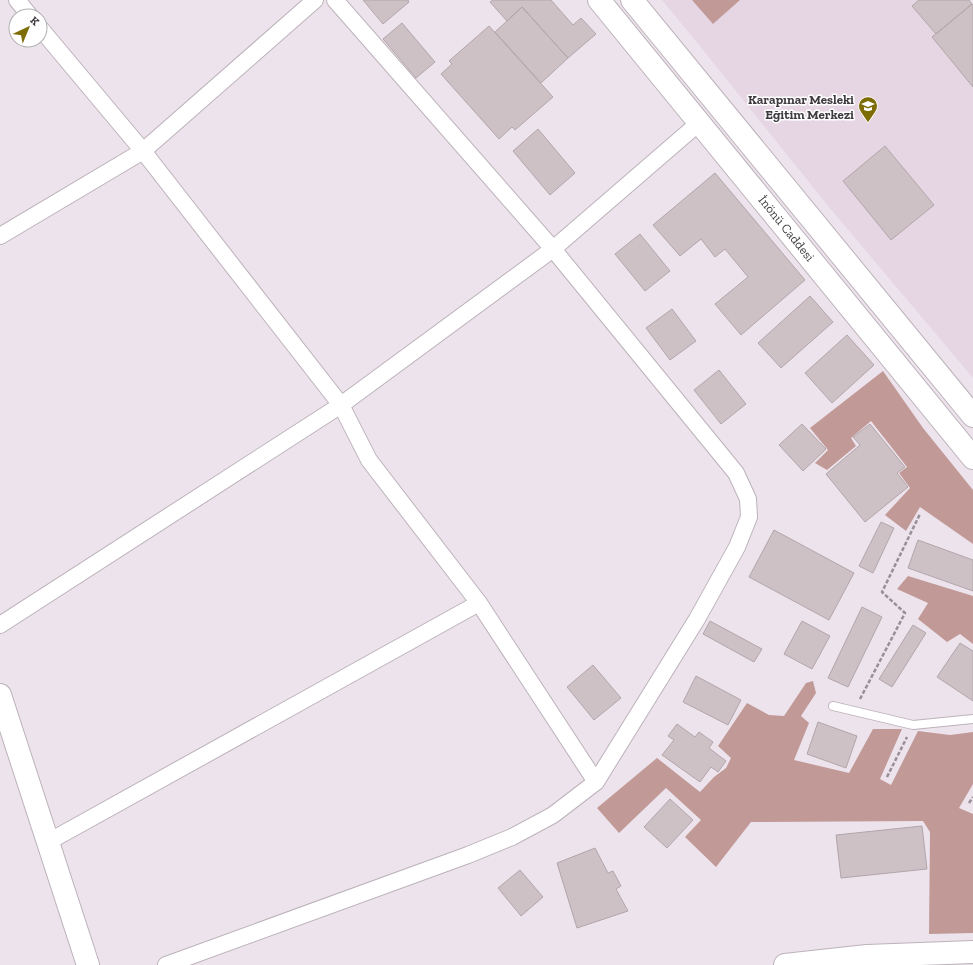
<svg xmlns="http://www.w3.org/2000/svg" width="973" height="965" font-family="'Zilla Slab',serif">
<rect width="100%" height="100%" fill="#ede3ec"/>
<path fill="#e6d5e3" d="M662 0H965L973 10V378L829 207 695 40Z"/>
<path fill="#c19997" d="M692 0H740L713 24Z
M883 371 923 428 973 490V544L920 507 906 531 885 515 910 488 899 473 907 467 871 421 851 438 856 446 827 470 815 463 828 450 810 428Z
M908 576 973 596V644L960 634 947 642 918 619 928 603 897 589Z
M813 681 816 693 801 716 809 723 794 760 849 773 873 729H902L880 779 891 785 918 731 950 735 973 732V784L959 808 973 814V933L929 934 930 832 923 821 751 822 716 867 685 837 701 820 666 788 619 833 597 808 657 758 700 792 714 777 726 768 731 758 718 746 747 703 769 715 784 716 806 683Z"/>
<path fill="#cec1c5" stroke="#b2a6aa" d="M363 0H408L409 2 383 24Z
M493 0H551L573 25 581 18 596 34 568 58 522 7 507 21 490 2Z
M919 0H969L972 4 936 34 912 6Z
M972 4 973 5V87L932 37Z
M522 7 568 58 541 83 495 32Z
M402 23 435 62 416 78 383 39Z
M489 26 553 97 515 130 512 127 499 139 441 74 452 64 449 61Z
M538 129 575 173 550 195 513 151Z
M885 146 934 205 891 240 843 181Z
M715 173 805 280 741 335 715 304 748 277 725 249 715 257 701 239 680 256 653 225Z
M640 234 670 271 645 291 615 254Z
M810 296 833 322 781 368 758 343Z
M672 309 696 341 670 360 646 328Z
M847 335 874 365 832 403 805 373Z
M719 370 746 404 721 424 694 390Z
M802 424 826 449 803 471 779 445Z
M870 424 905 467 897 473 908 487 865 522 826 474 860 445 853 437Z
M881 522 894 528 873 573 859 566Z
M774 530 854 573 829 620 749 577Z
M918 540 973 560V591L908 568Z
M862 607 882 617 848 687 828 678Z
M710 621 762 649 754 662 703 634Z
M802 621 830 636 812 669 784 654Z
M913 625 926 633 892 687 879 679Z
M960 643 973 651V701L937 677Z
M593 665 621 698 594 720 567 687Z
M696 676 741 700 728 725 683 702Z
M818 722 857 736 846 768 807 754Z
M677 724 695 737 699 732 713 742 709 748 726 761 718 772 711 767 700 782 662 755 674 740 668 736Z
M670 799 693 820 667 848 644 827Z
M922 826 927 869 841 878 836 835Z
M595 848 608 873 613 871 621 886 616 889 628 911 577 928 557 863Z
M520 870 543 897 521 916 498 888Z"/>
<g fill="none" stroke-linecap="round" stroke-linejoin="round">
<g stroke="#bcb2ba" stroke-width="10">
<path id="lane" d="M833 706 913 725 973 719"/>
</g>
<g stroke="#bcb2ba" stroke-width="18">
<path id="street" d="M17 0 30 16
M40 28 143 151 341 405 369 460 479 603 596 782
M0 236 143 151 315 0
M0 625 341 405 553 249 700 122
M48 842 479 603
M166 965 468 855 512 837 553 815 596 782 697 619 737 547 749 517 748 499 736 473 553 249 335 0"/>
</g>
<g stroke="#bcb2ba" stroke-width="24">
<path id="secondary" d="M599 0 973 458
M632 0 973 416
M0 695 88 965
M785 965 867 956 973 952"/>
</g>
<path stroke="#979097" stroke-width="2.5" stroke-dasharray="4 2" stroke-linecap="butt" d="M860 699 905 613 882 592 920 514
M887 777 907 737
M969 803 973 797"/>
<use href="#lane" stroke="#fff" stroke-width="8"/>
<use href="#street" stroke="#fff" stroke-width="16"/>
<use href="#secondary" stroke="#fff" stroke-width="22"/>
</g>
<defs>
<g id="school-pin" transform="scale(1)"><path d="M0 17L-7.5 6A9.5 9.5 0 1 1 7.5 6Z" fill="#7e6c06" stroke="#fff"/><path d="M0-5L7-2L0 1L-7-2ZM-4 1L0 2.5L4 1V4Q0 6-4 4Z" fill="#fff"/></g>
</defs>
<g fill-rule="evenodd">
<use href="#school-pin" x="868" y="106"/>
</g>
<g text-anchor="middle" stroke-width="3" stroke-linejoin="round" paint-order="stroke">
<g font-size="13" font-weight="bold" fill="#3f3b3f" stroke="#fff" text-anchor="end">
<text x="854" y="104">Karapınar Mesleki<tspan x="854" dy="15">Eğitim Merkezi</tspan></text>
</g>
<g font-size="13" fill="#3f3b3f" stroke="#fff">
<text transform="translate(787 228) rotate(51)" y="5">İnönü Caddesi</text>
</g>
</g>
<g transform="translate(28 28) rotate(44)"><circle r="19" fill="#ffffff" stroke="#b2b1b2"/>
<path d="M0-3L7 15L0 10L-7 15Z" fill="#7e6c06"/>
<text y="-6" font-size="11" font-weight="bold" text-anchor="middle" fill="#3f3b3f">K</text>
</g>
</svg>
